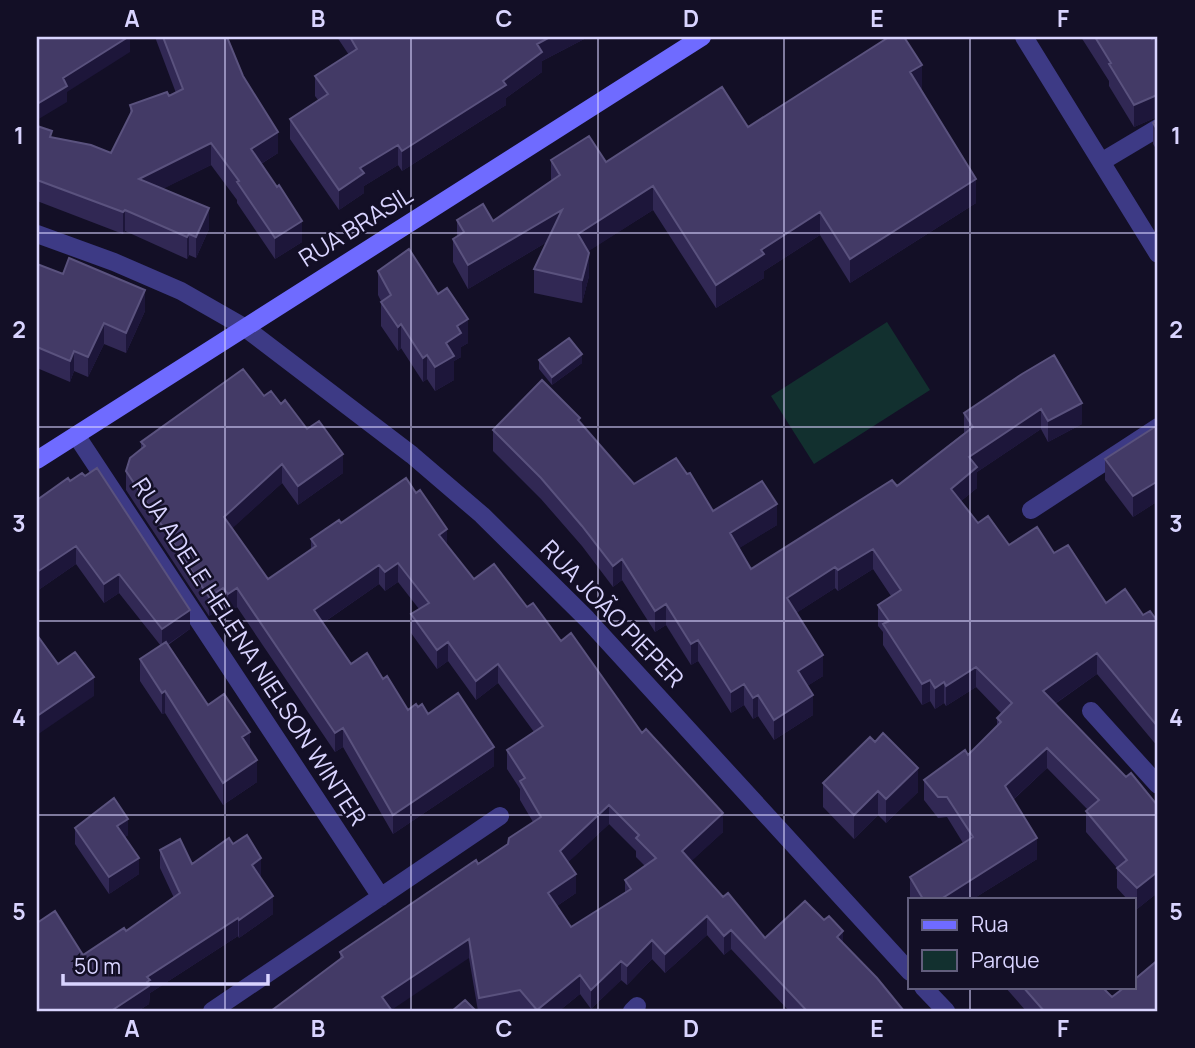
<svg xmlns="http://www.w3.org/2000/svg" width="1195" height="1048" font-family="Manrope,sans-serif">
<rect width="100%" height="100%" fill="#130f26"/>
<path fill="#12302f" d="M887 322 930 390 814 464 771 396Z"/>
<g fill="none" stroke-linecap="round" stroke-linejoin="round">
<path stroke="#3d3a85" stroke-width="18" d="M1024 37 1158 254
M1101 162 1158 128
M37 234 114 262 181 291 244 327 412 455 482 515 587 619 910 972
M76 435 381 897
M1031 510 1158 427
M1091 711 1158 785
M923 987 946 1011
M212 1011 500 816
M632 1011 637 1006"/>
<path stroke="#6f6bff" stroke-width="18" d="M37 460 702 37"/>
</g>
<path fill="#312854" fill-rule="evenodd" d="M155 37H227L243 76 278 153 261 164 302 242 275 259 237 203V200L211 165 162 189 209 229 196 258 189 255 187 259 125 231 123 234 37 201V126L52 138 111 153 130 116V105L169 96 176 93Z
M337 37H588L542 61V72L506 98V105L402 171 398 165 364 186V193L339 210 290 139V119L318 100 315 96V76L349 55Z
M1081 37H1151L1152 39 1158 37V117H1157L1134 127 1109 86V81Z
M922 88 921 89 976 203 850 283 820 235 764 271V278L716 308 653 210 588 251 589 276 582 303 534 293V269L547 242 468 289 453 262V239L457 236V220L493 221 551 181V160L606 162 748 127Z
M1158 119V152L1153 144V123Z
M37 264 145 311 126 353 104 344 88 377 74 371 70 382 37 368Z
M378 271 468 343 461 347V357L454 361V380L435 391 427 379 423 382 401 348 398 351 381 326V301L378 295Z
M539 360 582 363 552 385 539 369Z
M1022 374 1082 424 1048 442 1041 429 977 472V488L961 501 978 523 1009 545 1054 553 1106 603 1143 615 1158 622V747L1097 674 1055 704 1126 777 1158 806V896L1156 894 1137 909 1134 906V899H1127L1117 888V868L1086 832V811L1088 810 1047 768 1013 800 1037 859 973 899H910V877L963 843 947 817 938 818 924 800V780L968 755 997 726V718L1001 713 976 687 946 706 944 703 935 709 930 701 922 705 883 645V632L878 626V605L891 596 873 569 838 591 835 588 796 613 823 676 807 686 813 715 774 740 758 716 753 719 744 705 731 713 698 661 691 665 666 625 655 632 622 580 613 587 582 546 541 499 493 451V430L580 423 634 484 687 474 713 511 777 525 739 548 751 569 897 486 964 433V413Z
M264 396 281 404 307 429 343 473 298 505 282 483 232 528 268 579 311 550V539L341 523 447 545 474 579 527 607 561 641 642 733 723 832 691 861 723 897 765 938 843 943 904 1011H789L731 949 724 955 707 935 665 973 652 959 627 985 621 980 591 1009 580 994 559 1011H522L520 1009 507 1011H478L469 958 340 960V952L508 844 533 822 520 800V789L507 769V750L534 732 498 683 476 700 448 661 437 669 411 633V614L419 609 398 582 385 591 379 584 323 623 351 664 383 679 408 710 418 707 494 766 393 834 343 747 335 752 237 607 228 613 223 607 209 616 126 490V471L141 449V442ZM609 824 636 851V857L645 866 625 880V893L571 927 557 906 576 893 568 862Z
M1158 425V501L1133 517 1105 480V459Z
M37 500 190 629 168 645 208 705 250 750 257 782 223 805 165 713 162 714 140 681V659L161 646 119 593 104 603 76 564 37 591Z
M823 783 918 792 886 823 878 815 854 839 823 807Z
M75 828 128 835 125 837 139 874 109 894 75 844Z
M233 844 261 876 260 877 273 914 239 938 238 936 150 993 149 1004 138 1011H37L83 955 126 931 174 898 160 868V850L192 864Z
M1005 987H1102L1112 997 1158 1011H1026Z"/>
<path fill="#1d163a" d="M128 37H130V52L67 92V102L37 120V104L63 78Z
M550 37H588L542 61V72L506 98V105L402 171V151L503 81 537 44Z
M922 65V88L910 96V72Z
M1157 95V117L1134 127V105Z
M278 132V153L251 170V149Z
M211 143V165L139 201V179Z
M398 145V165L364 186V193L339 210V190L360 168Z
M976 179V203L850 283V259Z
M653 186V210L578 258V234Z
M209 208V229L196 258V237Z
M125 210V231L123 234V212Z
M562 210V233L468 289V265Z
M820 212V235L764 271V278L716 308V285L761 250Z
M302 221V242L275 259V238Z
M189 234V255L187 259V237Z
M589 253V276L582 303V280Z
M145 290V311L126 353V333Z
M468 319V343L461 347V357L454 361V380L435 391V367L446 343 457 326Z
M104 323V344L88 377V357Z
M401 324V348L398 351V327Z
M74 351V371L70 382V361Z
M582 354V363L552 385V377Z
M427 355V379L423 382V358Z
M1082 403V424L1048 442V421Z
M1041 409V429L977 472V488L951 509V489L969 457Z
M343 454V473L298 505V486Z
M282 464V483L224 536V517Z
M1158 480V501L1133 517V496Z
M777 504V525L730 554V533Z
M447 529V548L439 535Z
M76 546V564L37 591V572Z
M873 549V569L838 591V570Z
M622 559V580L613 587V566Z
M398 563V582L385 591V572Z
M379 565V584L314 629V610Z
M835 567V588L787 619V598Z
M119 574V593L104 603V584Z
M223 588V607L209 616V597Z
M237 588V607L228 613V594Z
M666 604V625L655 632V611Z
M190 610V629L162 648V629Z
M698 640V661L691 665V644Z
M448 642V661L437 669V650Z
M1097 653V674L1043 712V691Z
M823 655V676L798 692V671Z
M498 664V683L476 700V681Z
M976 667V687L946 706V686Z
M94 677V696L37 735V716Z
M930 680V701L922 705V684Z
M944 682V703L935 709V688Z
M744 684V705L731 713V692Z
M165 691V713L162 714V693Z
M758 695V716L753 719V698Z
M813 695V715L774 740V720Z
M343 728V747L335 752V733Z
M250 732V754L242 737Z
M494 747V766L393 834V815Z
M1047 748V768L1005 807V786Z
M257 760V782L223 805V783Z
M918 768V792L886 823V799Z
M878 791V815L854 839V815Z
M609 805V824L560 870V851Z
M723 813V832L682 870V851Z
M128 819V835L117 842V826Z
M1037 838V859L973 899H941Z
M139 858V874L109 894V877Z
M261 858V876L252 883V865Z
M1156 873V894L1137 909V888Z
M576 874V893L548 912V893Z
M273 896V914L239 938V920Z
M707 916V935L665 973V954Z
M238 918V936L150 993 149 1004 138 1011H111L147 977Z
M731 930V949L724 955V936Z
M843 931V950L837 937Z
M469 939V958L390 1011 382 997Z
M652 940V959L627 985V966Z
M621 961V980L591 1009V990Z
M580 975V994L559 1011H537Z"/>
<path fill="#433a66" stroke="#5a527e" stroke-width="2" fill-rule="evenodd" d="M37 37H128L63 78 67 86 37 104Z
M163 37H227L243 76 278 132 251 149 277 187 279 185 302 221 275 238 237 182 239 181 211 143 139 179 209 208 196 237 189 234 187 237 125 210 123 212 37 180V126L52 131 50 137 91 145 111 153 132 111 130 105 167 92 169 96 183 89Z
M350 37H550L537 44 542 52 503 81 506 85 402 151 398 145 360 168 364 173 339 190 290 119 328 94 315 76 357 49Z
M889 37H904L922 65 910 72 976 179 850 259 820 212 761 250 764 254 716 285 653 186 578 234 589 253 582 280 534 269 562 210 468 265 453 239 464 232 457 220 483 204 493 221 560 175 551 160 589 136 606 162 722 87 748 127Z
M1095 37H1151L1152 39 1155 37H1158V96L1157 95 1134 105 1109 64 1111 63Z
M1158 119V131L1153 123Z
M409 249 438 294 447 288 468 319 457 326 461 333 446 343 454 356 435 367 427 355 423 358 401 324 398 327 381 302 391 295 378 271Z
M69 258 145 290 126 333 104 323 88 357 74 351 70 361 37 347V264L63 274Z
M569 338 582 354 552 377 539 360Z
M1054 355 1082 403 1048 421 1041 409 969 457 977 467 951 489 978 523 988 516 1009 545 1037 527 1054 553 1068 545 1106 603 1125 589 1143 615 1150 611 1158 622V727L1097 653 1043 691 1126 777 1131 773 1158 806V876L1156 873 1137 888 1117 868 1127 860 1086 811 1099 800 1047 748 1005 786 1037 838 941 899H923L910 877 973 837 947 797H938L924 780 965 750 968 755 1001 722 997 718 1012 703 976 667 946 686 944 682 935 688 930 680 922 684 883 624 889 621 878 605 901 590 873 549 838 570 835 567 787 598 823 655 798 671 813 695 774 720 758 695 753 698 744 684 731 692 698 640 691 644 666 604 655 611 622 559 613 566 582 526 541 478 493 430 542 380 580 418 578 420 634 484 676 458 687 474 690 473 713 511 762 481 777 504 730 533 751 569 892 480 897 486 973 427 964 413 1022 374Z
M243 369 264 396 271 391 281 404 285 400 307 429 319 421 343 454 298 486 282 464 224 517 268 579 316 546 311 539 339 520 341 523 406 478 416 493 420 490 447 529 439 535 474 579 494 564 527 607 533 603 561 641 571 633 642 733 646 729 723 813 682 851 723 897 728 893 765 938 805 901 824 920 829 916 843 931 837 937 877 978 904 1011H807L731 930 724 936 707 916 665 954 652 940 627 966 621 961 591 990 580 975 537 1010 520 990 479 998 469 939 382 997 392 1011H271L343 957 340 952 476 860 478 864 508 844 509 838 541 817 520 781 525 778 507 750 543 726 498 664 476 681 448 642 437 650 411 614 429 603 398 563 385 572 379 565 314 610 351 664 367 653 383 679 387 676 408 710 416 704 418 707 422 704 428 714 458 693 494 747 393 815 343 728 335 733 237 588 228 594 223 588 209 597 126 471 130 458 145 446 141 442ZM609 805 639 835 636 838 656 858 625 880 631 889 571 927 548 893 576 874 560 851Z
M1158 425V481L1133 496 1105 459Z
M97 468 190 610 162 629 119 574 104 584 76 546 37 572V500L68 478 70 481 82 473 85 476Z
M37 635 58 664 75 652 94 677 37 716Z
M166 642 208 705 224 694 250 732 242 737 257 760 223 783 165 691 162 693 140 659Z
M883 733 918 768 886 799 878 791 854 815 823 783 870 737 875 742Z
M114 798 128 819 117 826 139 858 109 877 75 828Z
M247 835 261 858 252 865 273 896 239 920 238 918 147 977 150 980 147 982 149 986 111 1011H37V923L55 911 83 955 124 928 126 931 180 893 160 850 180 839 192 864 229 838 233 844Z
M1158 960V1011H1044L1023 987H1102L1112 997 1125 987H1134V980Z
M465 1000 476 1011H452Z"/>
<path fill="none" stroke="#d9d4ff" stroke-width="2" stroke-opacity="0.55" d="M225 37V1011M411 37V1011M598 37V1011M784 37V1011M970 37V899M37 233H1158M37 427H1158M37 621H1158M37 815H1158M970 987V1011"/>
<g text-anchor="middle" stroke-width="5" stroke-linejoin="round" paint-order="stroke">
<g font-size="24" fill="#d9d4ff" stroke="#130f26">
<text transform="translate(356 227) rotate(-32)" y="8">RUA BRASIL</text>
<text transform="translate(612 614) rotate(46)" y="8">RUA JOÃO PIEPER</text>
<text transform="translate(249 652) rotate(57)" y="8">RUA ADELE HELENA NIELSON WINTER</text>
</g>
</g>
<rect width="1195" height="1048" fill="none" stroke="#130f26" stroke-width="77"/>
<rect x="908" y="898" width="228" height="91" fill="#130f26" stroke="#625e7d" stroke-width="2"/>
<rect x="922" y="920" width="35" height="10" fill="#6f6bff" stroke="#625e7d" stroke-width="2"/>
<text x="971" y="932" font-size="21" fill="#d9d4ff">Rua</text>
<rect x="922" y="950" width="35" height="21" fill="#12302f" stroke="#625e7d" stroke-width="2"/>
<text x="971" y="968" font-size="21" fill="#d9d4ff">Parque</text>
<path d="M63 974v10h205v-10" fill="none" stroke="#d9d4ff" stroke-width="3.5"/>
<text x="74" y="974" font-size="21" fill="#d9d4ff" stroke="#130f26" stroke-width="5" paint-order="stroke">50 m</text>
<rect x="38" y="38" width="1118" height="972" fill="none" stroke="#d9d4ff" stroke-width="2.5"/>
<g font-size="23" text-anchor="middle" font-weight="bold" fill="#d9d4ff">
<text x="132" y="27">A</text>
<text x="318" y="27">B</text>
<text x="504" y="27">C</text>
<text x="691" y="27">D</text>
<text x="877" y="27">E</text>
<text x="1063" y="27">F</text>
<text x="19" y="144">1</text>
<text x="1176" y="144">1</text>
<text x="19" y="338">2</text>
<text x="1176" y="338">2</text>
<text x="19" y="532">3</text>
<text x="1176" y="532">3</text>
<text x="19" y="726">4</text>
<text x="1176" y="726">4</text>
<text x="19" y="920">5</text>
<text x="1176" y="920">5</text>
<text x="132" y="1037">A</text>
<text x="318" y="1037">B</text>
<text x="504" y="1037">C</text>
<text x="691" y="1037">D</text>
<text x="877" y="1037">E</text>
<text x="1063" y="1037">F</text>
</g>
</svg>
